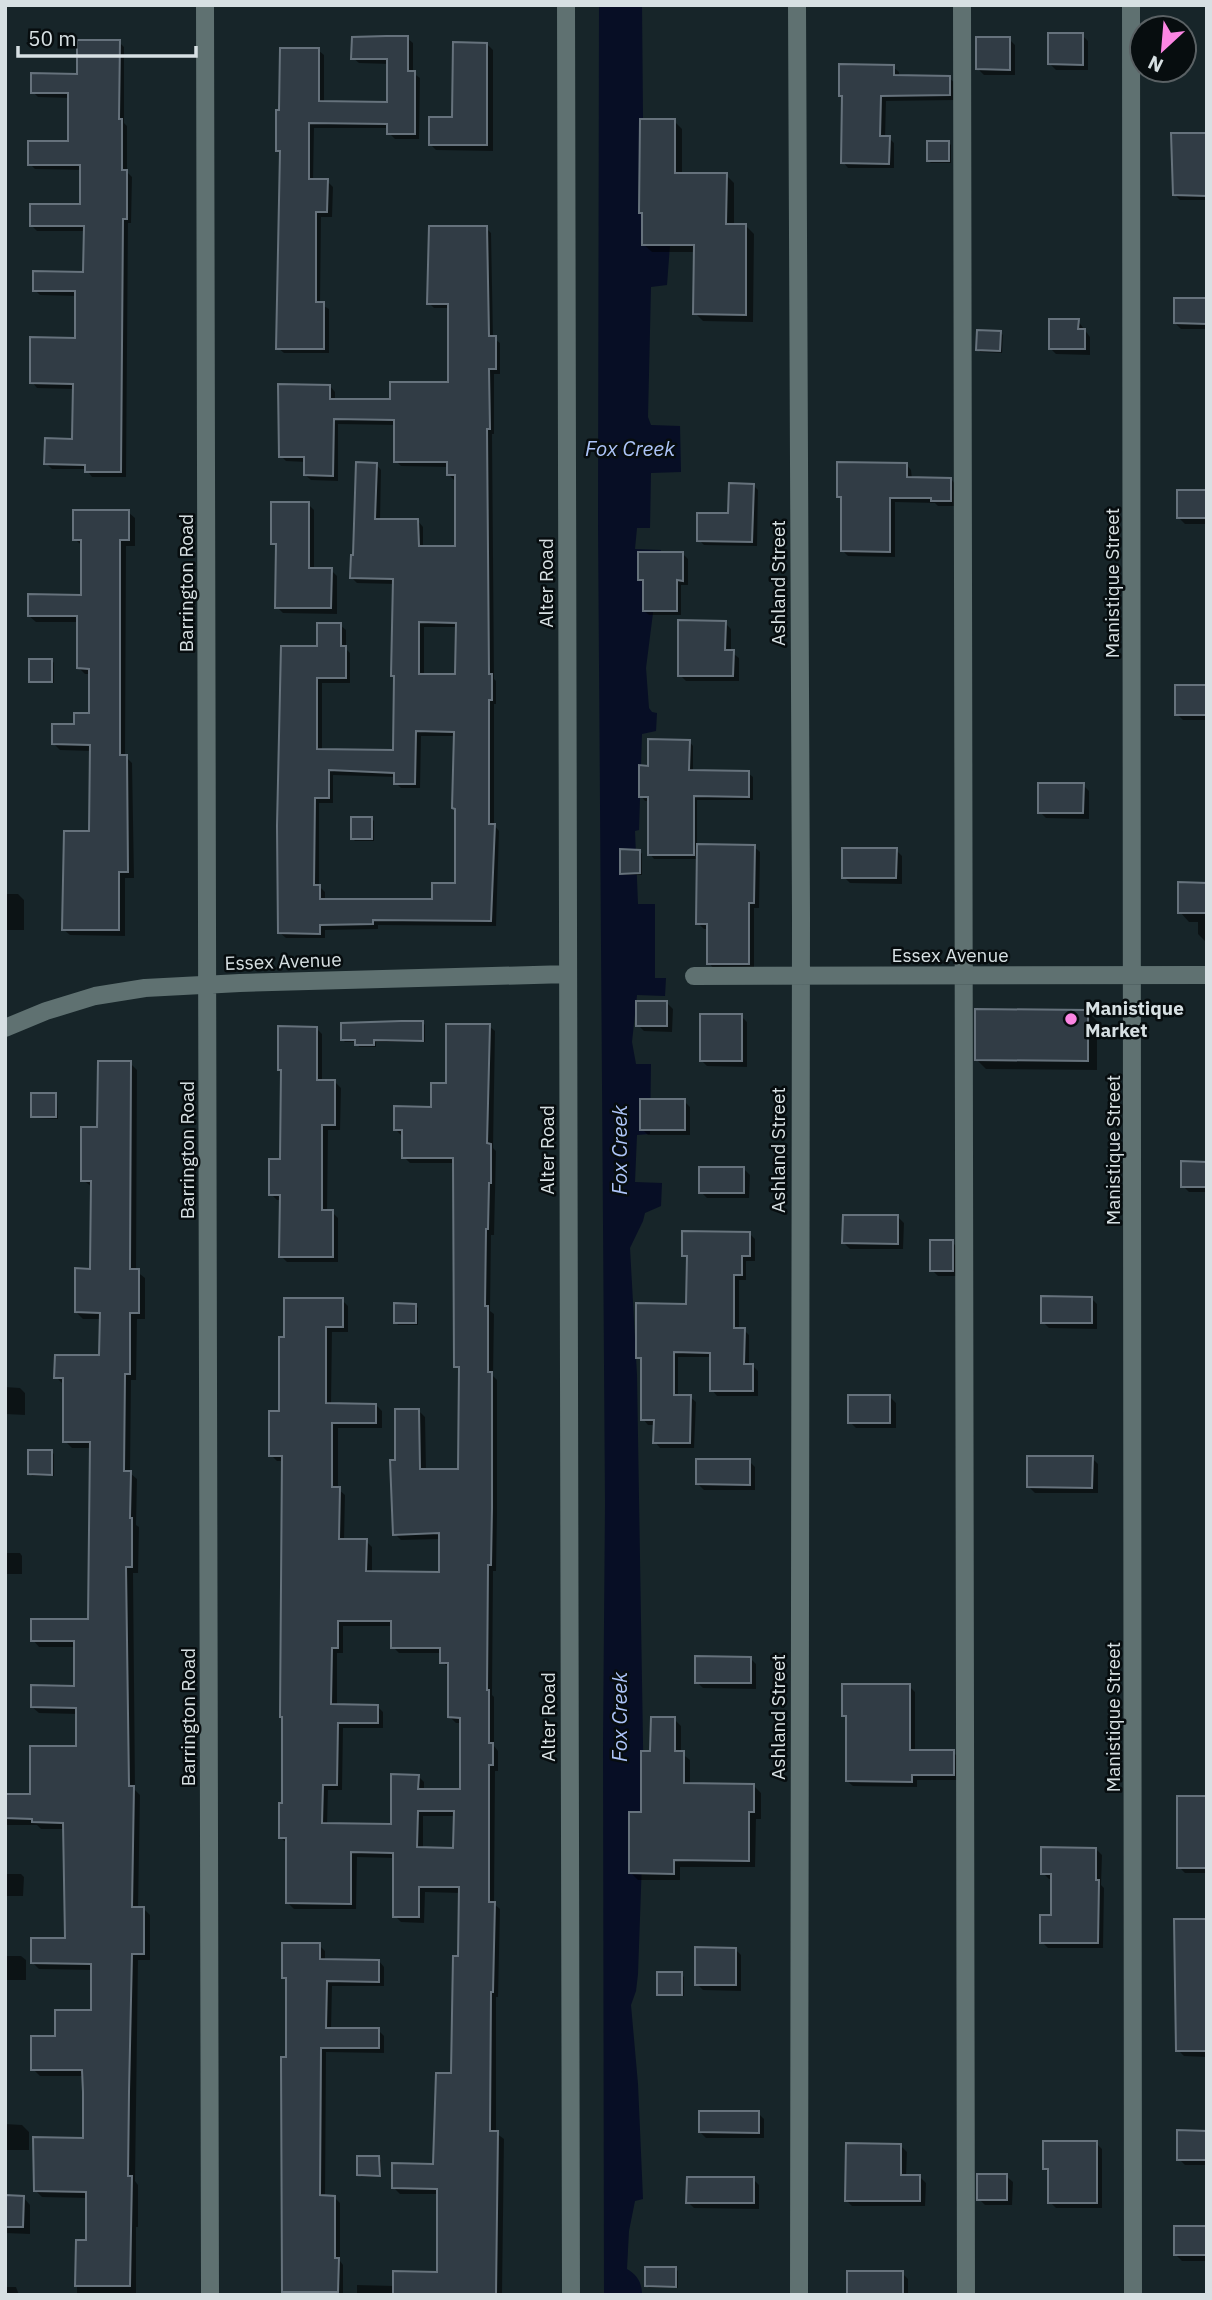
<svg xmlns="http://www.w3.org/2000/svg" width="1212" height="2300" font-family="'IBM Plex Sans',sans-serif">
<rect width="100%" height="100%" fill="#172529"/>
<path fill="#070e25" d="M599 5H642L643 118 640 119 638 213 675 214 674 219H641V245H670L667 285 651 287 648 417 651 425 680 426 681 472 651 473 650 528H637L635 549 661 550 646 668 649 708 652 712 657 713 656 731 642 734 639 830 635 831 638 904H655V978H666L665 996 637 995 632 1042 636 1064H651L650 1134 637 1135 635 1182 662 1183 661 1206 645 1213 643 1221 630 1248 637 1375 644 1804 638 1974 636 1991 631 2005 638 2084 643 2199 635 2201 629 2231 627 2269C637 2275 642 2282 642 2295H604L603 1744 605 1504 598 524Z"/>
<path fill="#0007" fill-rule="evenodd" d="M1082 35 1088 41V70H1056L1050 64Z
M407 38 413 43V73L420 78 419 139H395L389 133V128H314L313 181H327L333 187 332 217H321L320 304 329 309V353H284L278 348 282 155 278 151 318 50 324 55V103L389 104V64L359 63 353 58Z
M1009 39 1015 45V75H984L978 69Z
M119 42 124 47V123L127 126V172L132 177 131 223H128L126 477H92L86 469H52L46 463 74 440V389L37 388 32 382 77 339V296L40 295 35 290 85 274V231H37L32 226 81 206 82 170 35 169 30 164 69 143 70 98 38 97 33 92 78 76Z
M487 44 493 50V151L436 150 430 144 454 119Z
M893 67 899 72V77L949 78 955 83V100L886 101 885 138H889L894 143V168H848L843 162 844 98 841 95Z
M674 121 682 129V175H726L734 183V226H746L754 234 753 322 703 321 695 313V252H652L643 244 644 215 641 213Z
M1207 135V200H1180L1175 195Z
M949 143 951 145V163H931L928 161Z
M486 228 491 233 493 338 500 343V374H494V434H492L494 679 496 681V704H494V825L499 831 496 926 378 925V929L325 930V938H286L280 933 319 648 340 625 346 630V649L350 653V683H322V751L395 752V678L392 675 395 584 357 583 352 578 376 464 381 470 380 521H418L423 527V547L457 548V480H454L448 474V467L401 466 396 461V425L338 424V481L311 480 305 475 306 462 286 461 281 456 330 386 335 392V400L392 401 450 384V308H434L429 303ZM424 627H457V676H424ZM421 736H456V884L434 901H325V892L319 886V803H333V775L396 777V783L401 788H420Z
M1207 300V329H1181L1175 323Z
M1078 321 1090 337V355L1056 354 1050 348Z
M1000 332 1003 335 1002 353 980 352 978 349Z
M906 464 911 470 912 479H951L956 485V506H938L935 503 895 502V557L848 556 843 551V501L839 497Z
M753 485 758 490 757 546 704 545 699 540 729 515Z
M1207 492V524H1185L1179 518Z
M308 504 314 510V570H331L337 576V614L283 613 277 607 278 548 272 543Z
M128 512 135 518V546H126L125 756 132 763 134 878H125V936L70 935 63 929 91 833V751L60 750 54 744 90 715 91 674H85L79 668V622H36L29 616 83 597V546L74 539Z
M683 554 688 559V585H681V615H649L644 611V584L640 580Z
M725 623 731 629V652L739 658V681H686L680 675Z
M52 660 54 663V683H33L30 681Z
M1207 687V720H1183L1177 714Z
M689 741 693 746V772L748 773 753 777V800H697V846L754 847 760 852 759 908H754V969H714L709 963V929H704L698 923 699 859H654L650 854V801H645L641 796 650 767Z
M1083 785 1089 791V819L1046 818 1040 812Z
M372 819 374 821V841H355L352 838Z
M896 850 902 856V884L850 883 844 877Z
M640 851 642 854V875H624L622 873Z
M1207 884V943L1198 934V922H1189L1180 912Z
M5 894H18L24 900V930H5Z
M667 1003 673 1009 672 1032 644 1031 638 1025Z
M1087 1011 1097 1021V1070L986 1069 977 1060Z
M741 1016 747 1022V1067L707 1066 701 1060Z
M423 1023 425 1025V1042H376V1047H359L357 1042H345L342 1039Z
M489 1026 495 1031 493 1148 496 1151 494 1235H491L490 1311 494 1314 493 1376 497 1380V1515L496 1571H493L492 1695 494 1697V1746L498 1751V1771H495L494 1904 500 1909 498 1997H496V2133L504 2139 502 2295H357V2285L395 2286 439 2273V2194H400L394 2188 435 2166 453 2075 460 1958V1893L425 1892 424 1923 401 1922 395 1916 394 1858 357 1857 356 1909H294L288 1903V1844L281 1838 284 1805V1461H277L271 1455 281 1413 285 1339 342 1300 348 1306V1332H332L331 1404 376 1405 382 1411V1428H338V1489L345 1495 344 1540 366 1541 372 1547V1573L441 1574V1539L401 1540 395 1534 396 1461 419 1411 425 1417 426 1471H460L461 1372 456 1366 455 1163H410L404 1157 402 1136 396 1130 433 1109ZM343 1626H393V1647L399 1653H442V1662L450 1668V1717L456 1723H462V1791L424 1790V1782L418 1776 392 1826 327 1825 328 1790H342L343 1728H383V1712L377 1706H337V1653H343ZM423 1816H455V1850L423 1849Z
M316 1028 322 1034V1082H335L341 1088 340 1130H328L327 1212H332L338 1218V1262H287L281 1256V1200H277L271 1194 282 1161V1072L279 1069Z
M130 1063 137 1070 136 1271 145 1278V1319H137L136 1380H131L130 1473 137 1479 136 1525 139 1527 138 1573H133L135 1790 140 1795 138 1908H143L150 1915V1960H138L135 2181 138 2185V2227H136V2295H77V2241L88 2242V2198L42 2197 35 2190 85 2139 84 2076H40L33 2069 56 2037 92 2012V1970L39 1969 33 1963 67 1940 65 1829H41L37 1825H5V1796H31L78 1748 77 1714 39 1713 32 1707 76 1687V1647H39L33 1640 90 1621 92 1448H72L65 1441 63 1384 56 1377 101 1357V1319H83L76 1312 92 1270V1187L83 1180 99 1129Z
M55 1095 57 1097 58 1119 35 1118 33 1116Z
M684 1101 690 1107V1135H648L642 1129Z
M1207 1163V1192H1189L1183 1186Z
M744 1169 750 1175 749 1198H707L701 1192Z
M898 1217 904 1223 903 1249H850L844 1243Z
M749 1233 755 1239V1261H746V1280H739V1330H744L749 1335V1365L753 1366 758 1371V1396H717L712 1390V1357H678V1397H690L696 1402 694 1448H660L655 1442V1425H648L643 1419V1362L638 1357 688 1305 689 1260 683 1255Z
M952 1242 958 1248V1276H938L932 1270Z
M1091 1298 1097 1304V1329L1049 1328 1043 1322Z
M415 1305 418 1308V1325H398L396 1322Z
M5 1387 20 1388 25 1393V1415L5 1414Z
M890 1397 896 1403V1428H856L850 1422Z
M51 1451 54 1454V1476H32L30 1474Z
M1092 1458 1098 1464V1493H1035L1029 1487Z
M749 1461 755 1467V1490H704L698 1484Z
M5 1553H20L22 1556V1574H5Z
M750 1658 756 1664V1689L703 1688 697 1682Z
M909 1686 915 1692V1752H953L959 1758V1780H917V1787L853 1786 847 1781 848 1719 844 1715Z
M674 1719 681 1726V1753L690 1760V1785L754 1786 761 1793V1819H756L755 1867H680V1880H638L631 1873 652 1752Z
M1207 1798V1873H1185L1179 1867Z
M1096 1849 1102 1855 1101 1885 1104 1888 1103 1948H1048L1042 1942 1052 1917V1879H1049L1043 1873Z
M5 1874H21L24 1877 23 1896H5Z
M1207 1921V2057L1184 2056 1178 2050Z
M319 1945 325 1951V1961H379L384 1967V1986H332L331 2030H378L384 2036V2053L326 2052 325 2197H334L340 2203V2261L343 2265V2295H288L284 2291 288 1981 284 1977Z
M735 1949 741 1955V1991L703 1990 697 1984Z
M5 1956H21L26 1960V1980H5Z
M681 1974 684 1977V1996H661L658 1994Z
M758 2113 764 2119V2138H706L700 2132Z
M5 2124 22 2125 29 2132V2150H5Z
M1207 2133V2165H1185L1179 2159Z
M1096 2143 1102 2149V2208H1056L1050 2202V2174L1044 2168Z
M901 2146 907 2152 906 2177H920L926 2183 925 2206H852L846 2200Z
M379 2158 381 2160V2177H361L359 2174Z
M1006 2176 1013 2182 1012 2205H985L979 2199Z
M753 2179 759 2185V2209L694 2208 688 2202Z
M5 2197H23L30 2205V2234L5 2233Z
M1207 2228V2261H1182L1176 2255Z
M676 2269 678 2271V2288H649L646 2286Z
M902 2273 908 2279V2295H849Z
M5 2287H16L19 2295H5Z"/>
<path fill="#313c45" stroke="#66727c" stroke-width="2" fill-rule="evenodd" d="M1048 33H1083V65L1048 64Z
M386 36H408V71H415V134H387V124L309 123V179H328L327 212H316V302H324V349H276L280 151H276V110H279L280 48H319V101L387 102V59H351L352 37Z
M976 37H1010V70L976 69Z
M77 40H120L119 119H122V170H127V219H123L121 472H85V465L44 464 45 438 72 439 73 384 30 383V337L75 338V291H33V271L83 272 84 226H30V204H80V165H28V141H68V93H31V73L77 74Z
M453 42 487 43V145H429V117H452Z
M839 64 894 65V75L950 76V95L881 96 880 136H890L889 164 841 163 842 96H839Z
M640 119H675V173H727L726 224H746V315L693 314 694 245H642V213H639Z
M1171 133H1207V196L1173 195Z
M927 141H949V161H927Z
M429 226H487L489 336H496V369H489L490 429H487L489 674H492V700H489V824H495L491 921 373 920V924L320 925V934L278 933 277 826 281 646H317V623H341V646H346V678H317V749L393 750 394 676H391L393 579 350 578 351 555H353L356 462 377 463 375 519H418L419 546H455V475H447V462H394V420L334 419 333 476 304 475V457H279L278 384 330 385V399H390V382H448V304H427ZM419 622 456 623 455 674H419ZM416 731 454 732 452 808 455 809V883H432V899H320V885H314L315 798H329V770L394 773V784H415Z
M1174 298H1207V324L1174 323Z
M1049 319H1079L1078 329H1085V349H1049Z
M977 330 1001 331 1000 351 976 350Z
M837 462 907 463V477L951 478V501H931V498H890V552L841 551V497H837Z
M729 483 754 484 752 542 697 541V513H728Z
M1177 490H1207V518H1177Z
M271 502H309V568H332L331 608H275L276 544H271Z
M73 510H129V540H120V755H127L128 872H119V930H62L64 831H89L90 745 52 744V724H74V713H89V669L77 668V616H28V594L81 595V540H73Z
M638 552H683V581L677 580V611H643V580H638Z
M678 620 726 621 725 650H734L733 676H678Z
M29 659H52V682H29Z
M1175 685H1207V715H1175Z
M648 739 690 740 689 770 749 771V797L694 796V855H648V797H639V765L648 766Z
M1038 783H1084L1083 813H1038Z
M351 817H372V839H351Z
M697 844 755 845 754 903H749V964H707V924H696Z
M842 848H897L896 878H842Z
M620 849 640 850V873L620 874Z
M1178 882 1207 883V913H1178Z
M636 1001H667V1026H636Z
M975 1009 1088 1010V1061L975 1060Z
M700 1014H742V1061H700Z
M401 1021H423V1041L374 1040V1045H355V1040H341V1023Z
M446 1024H490L487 1143 491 1144V1183H489L488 1229H486L485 1306H488V1372H492V1508L491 1565H488L487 1690H489V1743H493V1765H489V1902H495L493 1992H491L490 2131H498L496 2295H393V2271L437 2272V2189L392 2188V2163L433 2164 436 2073H451L453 1956H458L459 1887H419V1917H393V1853L351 1852V1904L286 1903V1838H279V1803H282V1717H280L282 1456H269V1411H279V1337H284V1298H343V1327H326V1403L376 1404V1423H332V1487H340L339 1539H367L366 1571 439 1572V1533L393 1535 390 1460H395V1409H419L420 1469H458L459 1367H454L453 1158H402V1130H394V1106L431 1107V1083H446ZM338 1621H391V1648H440V1663H448V1717L460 1718V1789H418L419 1775 391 1774V1824L322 1823 323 1785H337L338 1723H378V1705L331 1704 332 1648H338ZM418 1811H454L453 1848 417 1847Z
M278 1026 317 1027V1080H335V1125H322V1210H333V1257H279L280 1195H269V1159H280L281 1070H278Z
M98 1061H131L130 1269H139V1313H130V1374H125L124 1471H131L130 1518H132V1567H126L129 1786H134L132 1907H144V1954H132L129 2092 128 2176H132L130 2286H75L76 2240H86V2192L34 2191 33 2137 83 2138V2092L82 2070H31V2036H55V2010H91V1964L31 1963V1938H65L63 1823 32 1822V1819L5 1818V1794H30V1746H76V1708L31 1707V1685L74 1686V1641H31V1619H88L90 1442H63V1378H54L55 1355H99L100 1313 75 1312V1268L90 1269 91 1181H81V1127H97Z
M31 1093H56V1117H31Z
M640 1099H685V1130H640Z
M1181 1161 1207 1162V1187H1181Z
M699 1167H744V1193H699Z
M843 1215H898V1244L842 1243Z
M682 1231 750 1232V1256H742V1275H734V1328H745L744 1364H753V1391H710V1353L674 1352V1395H691L690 1443H653L654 1420H641V1358H636V1303L686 1304 687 1256H682Z
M930 1240H953V1271H930Z
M1041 1296 1092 1297V1323H1041Z
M394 1303 416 1304V1323H394Z
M848 1395H890V1423H848Z
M28 1450H52V1475L28 1474Z
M1027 1456H1093L1092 1488 1027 1487Z
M696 1459H750V1485L696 1484Z
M695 1656 751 1657V1683H695Z
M842 1684H910V1750H954V1775H912V1782L846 1781V1716H842Z
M651 1717H675V1751H684V1783L754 1784V1812H749V1861L674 1860V1874L629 1873V1812H641V1751H650Z
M1177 1796H1207V1868H1177Z
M1041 1847 1096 1848V1880H1099L1098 1943H1040V1915H1051V1874H1041Z
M1174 1919H1207V2051H1176Z
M282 1943H320V1959L379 1960V1982L327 1981 326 2028H379V2048H321L320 2195 335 2196V2258H339L338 2292H282L281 2057H286V1978H282Z
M695 1947 736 1948V1985H695Z
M657 1972H682V1995H657Z
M699 2111H759V2133L699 2132Z
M1177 2130 1207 2131V2160H1177Z
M1043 2141H1097V2203H1048V2169H1043Z
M846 2143 901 2144V2175H920V2201H845Z
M357 2156H379L380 2176 357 2175Z
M977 2174H1007V2200H977Z
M687 2177H754V2203H686Z
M5 2195 24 2196 23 2227H5Z
M1174 2226H1207V2255H1174Z
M645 2267H676V2287L645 2286Z
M847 2271H903V2295H847Z"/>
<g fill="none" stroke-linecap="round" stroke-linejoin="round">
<path stroke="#5f7171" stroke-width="18" d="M205 5 210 2295
M566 5 571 2295
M797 5 801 917 799 2295
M962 5 966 2295
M1131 5 1133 2295
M694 976 1207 975
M5 1028 46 1011 95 996 145 988 240 983 568 974"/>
</g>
<circle fill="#fc86e3" stroke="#070d0f" stroke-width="2.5" cx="1071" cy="1019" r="7"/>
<g text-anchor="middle" stroke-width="5" stroke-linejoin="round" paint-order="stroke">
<g font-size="19" fill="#d7e0e3" stroke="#070d0f">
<text transform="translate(186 583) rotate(-90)" y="7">Barrington Road</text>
<text transform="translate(546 583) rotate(-90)" y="7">Alter Road</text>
<text transform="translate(778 583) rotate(-90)" y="7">Ashland Street</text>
<text transform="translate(1112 583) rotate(-90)" y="7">Manistique Street</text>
<text x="950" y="962">Essex Avenue</text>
<text transform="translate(283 961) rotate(-2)" y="7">Essex Avenue</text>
<text transform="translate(187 1150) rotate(-90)" y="7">Barrington Road</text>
<text transform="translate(547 1150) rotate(-90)" y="7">Alter Road</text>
<text transform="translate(778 1150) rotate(-90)" y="7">Ashland Street</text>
<text transform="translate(1113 1150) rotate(-90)" y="7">Manistique Street</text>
<text transform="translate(188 1717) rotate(-90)" y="7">Barrington Road</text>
<text transform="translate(548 1717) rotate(-90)" y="7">Alter Road</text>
<text transform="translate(778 1717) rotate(-90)" y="7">Ashland Street</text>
<text transform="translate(1113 1717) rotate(-90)" y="7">Manistique Street</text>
</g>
<g font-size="19" font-weight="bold" fill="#d7e0e3" stroke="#070d0f" text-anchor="start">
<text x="1085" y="1015">Manistique<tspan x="1085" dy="22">Market</tspan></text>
</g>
<g font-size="21" font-style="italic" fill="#adc4f8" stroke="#070d0f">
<text x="630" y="456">Fox Creek</text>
<text transform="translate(620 1150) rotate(-90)" y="7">Fox Creek</text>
<text transform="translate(620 1717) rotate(-90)" y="7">Fox Creek</text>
</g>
</g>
<rect width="1212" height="2300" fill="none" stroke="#d7e0e3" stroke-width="14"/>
<g transform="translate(1163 49) rotate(206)"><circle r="33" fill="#070d0f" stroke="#5a6164" stroke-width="2"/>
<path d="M0-5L12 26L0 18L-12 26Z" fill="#fc86e3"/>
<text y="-10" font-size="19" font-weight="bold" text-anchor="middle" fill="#d7e0e3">N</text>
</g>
<path d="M18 46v10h178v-10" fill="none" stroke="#d7e0e3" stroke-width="3.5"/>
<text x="28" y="46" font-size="21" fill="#d7e0e3" stroke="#070d0f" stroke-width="5" paint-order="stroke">50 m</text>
</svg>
